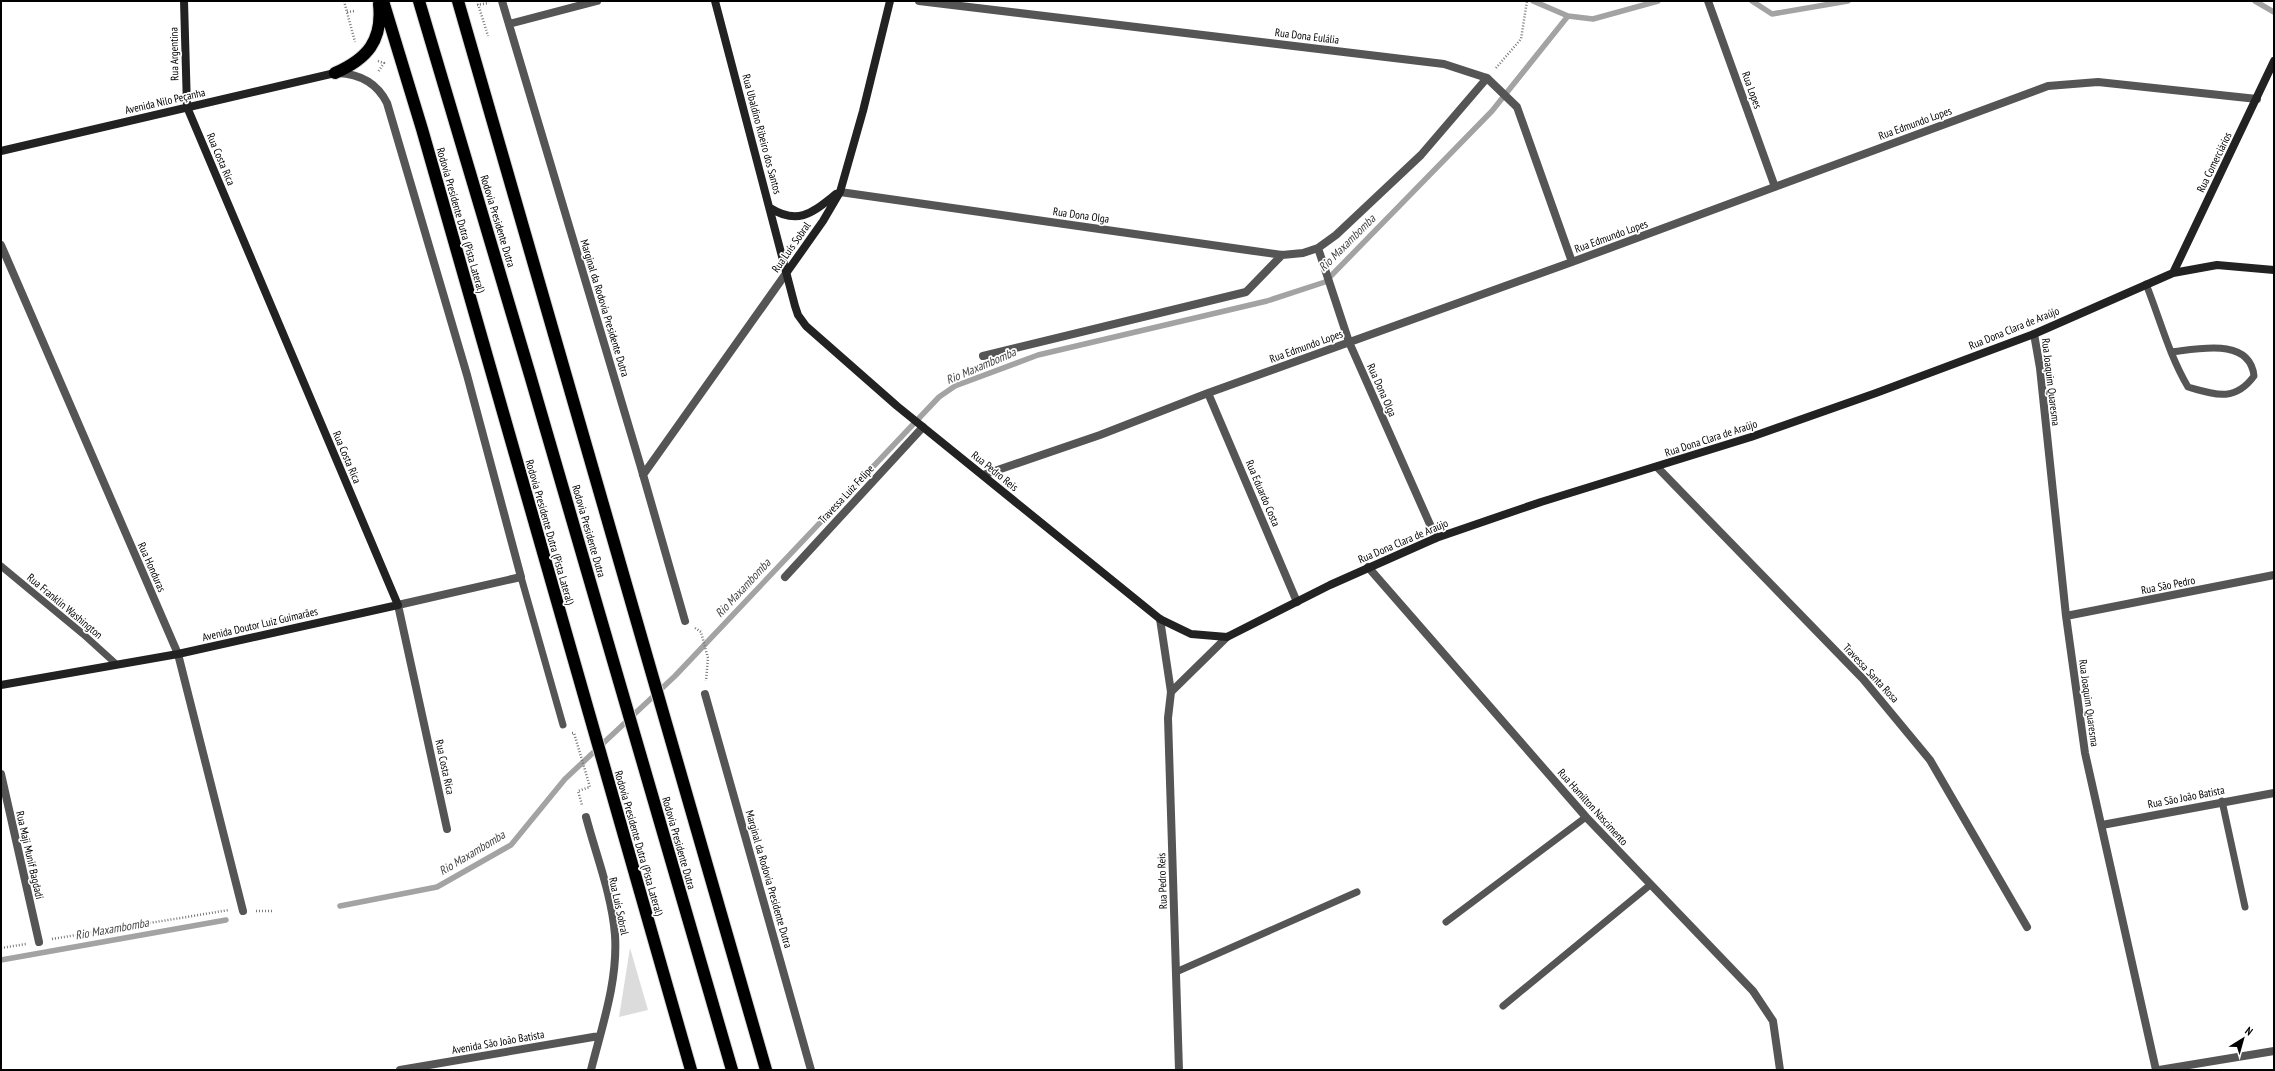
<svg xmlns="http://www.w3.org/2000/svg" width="2275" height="1071" font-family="'PT Sans Narrow',sans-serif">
<rect width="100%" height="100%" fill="#fff"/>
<path fill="#dcdcdc" d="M630 948 648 1010 619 1017Z"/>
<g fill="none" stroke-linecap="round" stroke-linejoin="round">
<path stroke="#a3a3a3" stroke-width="5.5" d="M1533 1 1568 16 1593 19 1658 1
M1752 1 1772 14 1848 1
M2255 1 2274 12
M340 906 437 887 511 845 565 779 675 676 939 397 955 386 1038 355 1267 301 1325 282 1492 111 1568 16
M1 960 226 920"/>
<g stroke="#dbdbdb" stroke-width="14">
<path id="highway" d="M383 1 422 129 691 1070
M419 1 530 375 732 1070
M458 1 766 1070
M335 73C367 59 383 41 379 4"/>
</g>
<path stroke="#777" stroke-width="2.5" stroke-dasharray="1 2" stroke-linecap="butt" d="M344 1 355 42
M478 4 488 36
M477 5 489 3
M347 12 354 11
M378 61 384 63 378 72
M1496 68 1521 39 1527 1
M695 628 701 632 708 658 706 681
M572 733H574L590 787 578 791 582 805
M256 911H273
M52 939 229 910
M1 948 26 944"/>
<path stroke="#555" stroke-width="7" d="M2146 284C2160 319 2169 355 2188 387 2216 395 2235 402 2254 376 2250 337 2198 349 2171 352
M1 566 83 634 115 663
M521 577 563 725
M2222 801 2245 907
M1446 922 1586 817
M1176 972 1357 892
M1503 1006 1650 885"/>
<path stroke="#555" stroke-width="8" d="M502 1 640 464 685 621
M919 1 1444 64 1487 78 1517 107 1572 262
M1708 1 1775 187
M509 24 597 1
M338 73C360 74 377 83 387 103L467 375 521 577 398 605 447 829
M840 192 1282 255 1303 253 1318 248 1336 235 1421 155 1487 78
M1 245 178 654 243 911
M1318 248 1349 342 1436 538
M2034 334 2040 368 2066 616 2085 753 2156 1070
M983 356 1246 292 1282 255
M1208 393 1297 602
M1657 467 1863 679 1930 760 2027 927
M643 475 787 272
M983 475 1100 435 1208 393 1572 262 2048 86 2098 82 2257 99
M1368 567 1586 817 1753 991 1773 1021 1780 1070
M785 577 923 427
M2066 616 2274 575
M1160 619 1171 692 1168 718 1179 1070
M1171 692 1227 637
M705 694 811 1070
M1 774 39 942
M586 817C596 855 612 895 615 935 618 981 602 1026 591 1070
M2102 825 2274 793
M400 1070 599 1036
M2159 1070 2274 1051"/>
<path stroke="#222" stroke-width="8" d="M715 1 795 306 798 315 806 326 897 406 1160 619 1191 634 1227 637 1330 585 1436 538 1541 502 1751 437 1876 393 2034 334 2173 273 2217 265 2274 270
M1 151 335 73
M770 208C799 226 813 212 836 194
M787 272 823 221 840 192 863 111 890 1
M2173 273 2274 61
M1 685 178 654 398 605 187 107 184 1"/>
<use href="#highway" stroke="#000" stroke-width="12"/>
</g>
<g text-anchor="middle" stroke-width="3.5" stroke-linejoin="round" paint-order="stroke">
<g font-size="11" fill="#000" stroke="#fff">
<text transform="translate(1307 36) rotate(7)" y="4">Rua Dona Eulália</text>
<text transform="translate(174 54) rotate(-91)" y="4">Rua Argentina</text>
<text transform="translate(1752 90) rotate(70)" y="4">Rua Lopes</text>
<text transform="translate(165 101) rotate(-13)" y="4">Avenida Nilo Peçanha</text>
<text transform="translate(1915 123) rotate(-20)" y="4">Rua Edmundo Lopes</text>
<text transform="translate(762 134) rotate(75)" y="4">Rua Ubaldino Ribeiro dos Santos</text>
<text transform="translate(221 159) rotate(67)" y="4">Rua Costa Rica</text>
<text transform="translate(2214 162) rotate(-64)" y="4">Rua Comerciários</text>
<text transform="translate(1081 215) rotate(8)" y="4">Rua Dona Olga</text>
<text transform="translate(461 220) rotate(74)" y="4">Rodovia Presidente Dutra (Pista Lateral)</text>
<text transform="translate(498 221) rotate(73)" y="4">Rodovia Presidente Dutra</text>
<text transform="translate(1611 236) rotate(-20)" y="4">Rua Edmundo Lopes</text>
<text transform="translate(791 247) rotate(-55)" y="4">Rua Luís Sobral</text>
<text transform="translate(605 308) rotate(73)" y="4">Marginal da Rodovia Presidente Dutra</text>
<text transform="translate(2014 328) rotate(-22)" y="4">Rua Dona Clara de Araújo</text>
<text transform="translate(1306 346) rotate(-20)" y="4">Rua Edmundo Lopes</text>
<text transform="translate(2051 382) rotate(83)" y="4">Rua Joaquim Quaresma</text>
<text transform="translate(1382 390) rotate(66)" y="4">Rua Dona Olga</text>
<text transform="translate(1711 438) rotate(-18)" y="4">Rua Dona Clara de Araújo</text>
<text transform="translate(347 457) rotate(67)" y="4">Rua Costa Rica</text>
<text transform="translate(995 471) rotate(39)" y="4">Rua Pedro Reis</text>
<text transform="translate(1263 493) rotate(67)" y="4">Rua Eduardo Costa</text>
<text transform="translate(846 494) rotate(-47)" y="4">Travessa Luiz Felipe</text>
<text transform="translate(589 531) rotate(74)" y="4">Rodovia Presidente Dutra</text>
<text transform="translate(550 532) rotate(74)" y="4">Rodovia Presidente Dutra (Pista Lateral)</text>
<text transform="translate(1403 541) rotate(-23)" y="4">Rua Dona Clara de Araújo</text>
<text transform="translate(152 567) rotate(66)" y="4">Rua Honduras</text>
<text transform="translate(2168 585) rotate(-11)" y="4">Rua São Pedro</text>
<text transform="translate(65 606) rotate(40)" y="4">Rua Franklin Washington</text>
<text transform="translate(260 624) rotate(-13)" y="4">Avenida Doutor Luiz Guimarães</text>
<text transform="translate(1871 673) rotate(47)" y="4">Travessa Santa Rosa</text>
<text transform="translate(2089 703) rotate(82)" y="4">Rua Joaquim Quaresma</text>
<text transform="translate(445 767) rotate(78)" y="4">Rua Costa Rica</text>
<text transform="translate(2186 797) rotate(-11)" y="4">Rua São João Batista</text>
<text transform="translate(1593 807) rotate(48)" y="4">Rua Hamilton Nascimento</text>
<text transform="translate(639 843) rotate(74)" y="4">Rodovia Presidente Dutra (Pista Lateral)</text>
<text transform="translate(679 843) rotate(74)" y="4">Rodovia Presidente Dutra</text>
<text transform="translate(30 855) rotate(77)" y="4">Rua Maji Munif Bagdadi</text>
<text transform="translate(769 879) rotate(74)" y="4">Marginal da Rodovia Presidente Dutra</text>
<text transform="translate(1162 881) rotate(-92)" y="4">Rua Pedro Reis</text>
<text transform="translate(619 906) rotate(78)" y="4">Rua Luís Sobral</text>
<text transform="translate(498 1042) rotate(-10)" y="4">Avenida São João Batista</text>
</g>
<g font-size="12" font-style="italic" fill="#444" stroke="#fff">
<text transform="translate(1347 243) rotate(-45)" y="4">Rio Maxambomba</text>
<text transform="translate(981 366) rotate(-23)" y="4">Rio Maxambomba</text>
<text transform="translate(743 588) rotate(-47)" y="4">Rio Maxambomba</text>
<text transform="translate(472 853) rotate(-31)" y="4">Rio Maxambomba</text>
<text transform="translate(112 929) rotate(-10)" y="4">Rio Maxambomba</text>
</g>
</g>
<rect width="2275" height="1071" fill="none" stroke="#000000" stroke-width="4"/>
<g transform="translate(2243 1039) rotate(37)" stroke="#ffffff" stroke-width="3" paint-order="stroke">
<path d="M0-3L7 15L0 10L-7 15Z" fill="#000000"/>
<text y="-6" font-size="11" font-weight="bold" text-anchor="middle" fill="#000000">N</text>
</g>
</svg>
